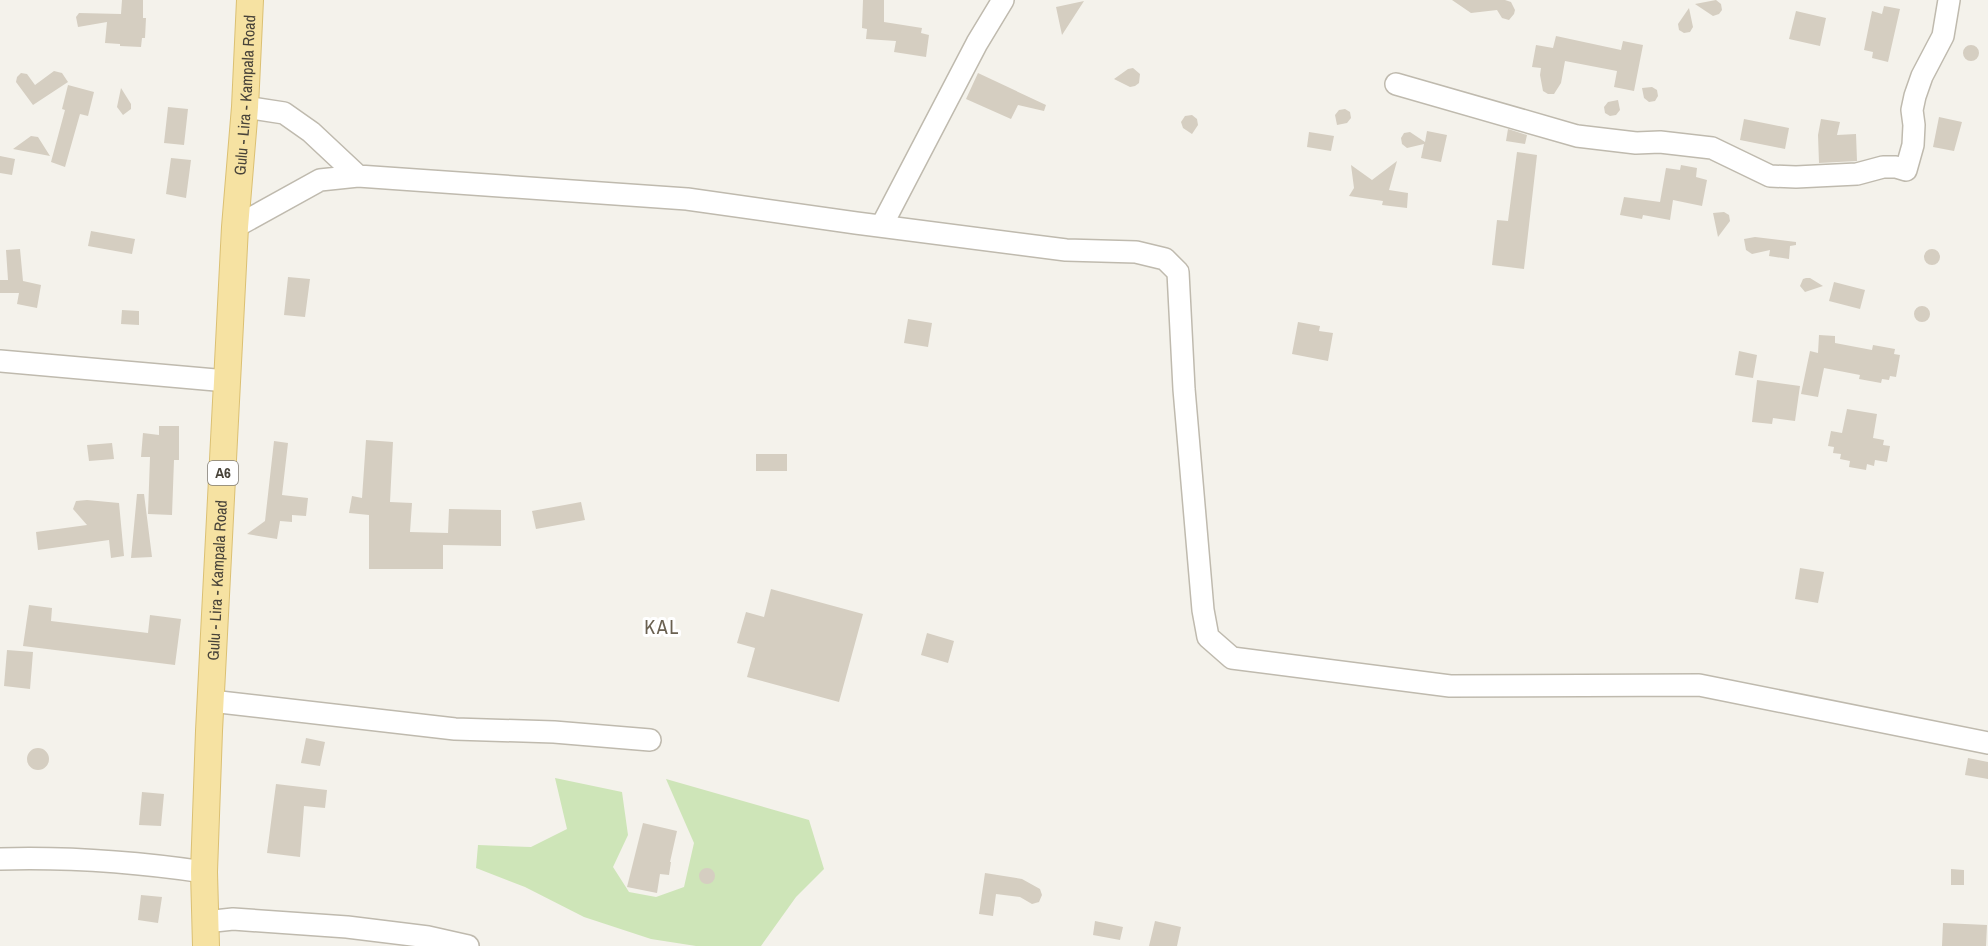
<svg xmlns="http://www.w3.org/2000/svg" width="1988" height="946" font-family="'Archivo Narrow',sans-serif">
<rect width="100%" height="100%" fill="#f4f2eb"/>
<path fill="#cee5b8" d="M555 778 622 792 628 835 613 867 629 892 656 897 684 887 694 843 666 779 809 820 824 869 796 897 761 946H696L651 939 584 917 525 887 476 868 478 845 531 847 567 829Z"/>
<path fill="#d5cec1" d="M122 0H143V18H146L145 38H142L141 47 120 46V44L105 43 107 22 78 27 76 17 79 13 121 14Z
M863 0H884V22L922 28 921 33 929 35 926 57 894 52 896 41 866 39 867 29 862 28Z
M1452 0H1505L1511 2 1515 10 1514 14 1509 20 1502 18 1497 10 1471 13Z
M1716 0 1721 4 1722 10 1719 14 1713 16 1695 4Z
M1084 1 1062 35 1056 7Z
M1884 6 1900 9 1888 62 1872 58 1873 52 1864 50 1872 11 1882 14Z
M1689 8 1693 27 1690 32 1684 33 1679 30 1678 24Z
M1796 11 1826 18 1820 46 1789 39Z
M1556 36 1621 50 1623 41 1643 45 1634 91 1614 87 1617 71 1565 61 1561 83 1554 94H1548L1543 91 1540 75 1541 68 1532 67 1536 45 1553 48Z
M1963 53a8 8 0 1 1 16 0a8 8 0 1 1-16 0Z
M1133 68 1140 74 1139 83 1135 86 1130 87 1114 79 1128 69Z
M54 71 62 73 68 82 33 105 16 82 17 77 21 73 27 74 35 85Z
M978 73 1046 105 1044 111 1018 105 1011 119 966 99Z
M68 85 94 92 88 116 80 114 65 167 51 162 65 110 62 109Z
M1652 87 1657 90 1658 96 1655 101 1649 102 1644 98 1642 88Z
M121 88 131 104V109L123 115 117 107Z
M1618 100 1620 110 1616 115 1610 116 1605 113 1604 107 1608 102Z
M168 107 188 109 184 145 164 143Z
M1345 109 1350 112 1351 118 1347 123 1337 125 1335 115 1339 110Z
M1192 115 1197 119 1198 125 1192 134 1183 128 1181 122 1185 116Z
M1939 117 1962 122 1954 151 1933 147Z
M1744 119 1789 128 1785 149 1740 140Z
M1821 119 1840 122 1837 135 1856 134 1857 161 1819 163 1818 135Z
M1508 129 1527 135 1525 144 1506 141Z
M1427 131 1447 135 1441 162 1421 158 1424 144 1407 148 1402 144 1401 138 1404 133 1410 132 1425 142Z
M1309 132 1334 136 1331 151 1307 147Z
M31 136 38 137 50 156 13 149Z
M1517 152 1537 155 1524 269 1492 265 1497 220 1508 221Z
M0 156 15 159 12 175 0 173Z
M171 158 191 160 186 198 166 194Z
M1397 161 1389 190 1408 193 1407 208 1382 205 1383 201 1349 196 1354 188 1351 165 1372 180Z
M1681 165 1697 168 1696 177 1707 180 1702 206 1673 200 1670 220 1643 215 1642 219 1620 215 1624 197 1660 202 1666 168 1680 170Z
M1724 212 1729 215 1730 221 1718 237 1713 213Z
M91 231 135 239 132 254 88 246Z
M1755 237 1796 242V245L1790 246 1789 259 1769 256 1770 250 1752 254 1746 250 1744 239Z
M1924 257a8 8 0 1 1 16 0a8 8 0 1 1-16 0Z
M20 249 23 281 41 285 37 308 17 304 19 293H0V280H8L6 250Z
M288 277 310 279 305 317 284 315Z
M1806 278H1810L1823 286 1805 292 1800 286 1803 279Z
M1834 282 1865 290 1860 309 1829 301Z
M1914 314a8 8 0 1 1 16 0a8 8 0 1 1-16 0Z
M122 310 139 311V325L121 324Z
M908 319 932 323 928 347 904 343Z
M1298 322 1320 326 1319 331 1333 333 1328 361 1292 354Z
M1819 335 1835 336V343L1872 350 1873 345 1895 349 1894 354 1900 355 1896 377 1890 376 1889 380 1882 379 1881 383 1859 379 1860 375 1824 368 1818 397 1801 394 1810 351 1818 353Z
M1739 351 1757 355 1753 378 1735 375Z
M1757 380 1800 386 1795 421 1773 418 1772 424 1752 422Z
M1847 409 1877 414 1873 438 1884 440 1883 445 1890 446 1887 462 1875 460 1874 466 1867 464 1866 470 1849 467 1850 461 1840 459 1841 454 1833 453 1834 447 1828 446 1831 431 1842 433Z
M159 426H179V460H174L172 515 148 514 150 457H141L143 433 159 435Z
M366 440 393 442 390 502 412 503 410 532 448 533 449 509 501 510V546L443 545V569H369V515L349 513 352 496 362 498Z
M274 441 288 443 282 495 308 498 306 516 292 515V522L280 521 277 539 247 534 265 521Z
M112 443 114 459 89 461 87 445Z
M756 454H787V471H756Z
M137 494H144L152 557 131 558Z
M87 500 119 503 124 556 111 558 109 540 38 550 36 532 87 525 73 509 76 501Z
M581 502 585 520 536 529 532 511Z
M1800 568 1824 572 1818 603 1795 599Z
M771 589 863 614 839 702 747 677 755 648 737 643 746 612 764 617Z
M29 605 52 608 51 621 148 633 150 615 181 619 175 665 23 646Z
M927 633 954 641 948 663 921 655Z
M7 650 33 652 30 689 4 686Z
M306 738 325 742 320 766 301 763Z
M27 759a11 11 0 1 1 22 0a11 11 0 1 1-22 0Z
M1968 758 1988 762V779L1965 775Z
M276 784 327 790 325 808 304 806 300 857 267 853Z
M142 792 164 794 161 826 139 825Z
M643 823 677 831 670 862H671L669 875 660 874 657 893 627 887Z
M699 876a8 8 0 1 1 16 0a8 8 0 1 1-16 0Z
M1951 869 1964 870V885H1951Z
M985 873 1022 879 1040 889 1042 895 1039 902 1032 904 1020 897 996 894 993 916 979 914Z
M141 895 162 897 158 923 138 920Z
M1095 921 1123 927 1120 940 1093 935Z
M1155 921 1181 927 1177 946H1149Z
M1943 923 1987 925 1986 946H1942Z"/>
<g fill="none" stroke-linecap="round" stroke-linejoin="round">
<g stroke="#bfbaae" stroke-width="24">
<path id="minor" d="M1396 84 1577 136 1636 143 1660 142 1712 148 1770 176 1796 177 1857 174 1883 167H1896L1906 170 1913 145 1914 125 1912 110 1915 96 1922 76 1943 36 1949 0
M245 107 284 113 311 132 358 176
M882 225 977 43 1003 0
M235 227 320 180 358 176 687 199 856 223 1066 250 1136 252 1165 259 1178 272 1184 389 1203 610 1208 637 1232 658 1450 686 1699 685 1988 743
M0 361 227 381
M211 701 455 729 554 732 650 740
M0 859C69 857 136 862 204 872
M205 922 233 919 347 927 428 937 468 946"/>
</g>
<g stroke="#dbc073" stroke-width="28">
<g id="major">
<path id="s1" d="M206 946 204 872 209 731 235 227 245 107 250 0"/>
</g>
</g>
<use href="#minor" stroke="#fff" stroke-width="21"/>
<use href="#major" stroke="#f6e2a2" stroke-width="26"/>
</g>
<g text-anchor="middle" stroke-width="6" stroke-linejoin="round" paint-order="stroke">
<rect fill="#fff" stroke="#7f7b74" stroke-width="1.5" x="208" y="461" width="30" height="24" rx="4.5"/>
<g font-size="15" font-weight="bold" fill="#484339">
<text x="223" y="478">A6</text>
</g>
<g font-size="16" fill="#484339" stroke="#fff">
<text dy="6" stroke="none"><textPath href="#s1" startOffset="852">Gulu - Lira - Kampala Road</textPath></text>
<text dy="6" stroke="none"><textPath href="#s1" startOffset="366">Gulu - Lira - Kampala Road</textPath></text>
</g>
<g font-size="20" letter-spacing="1.5" fill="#6a6151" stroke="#fff">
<text x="662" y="634">KAL</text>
</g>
</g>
</svg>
